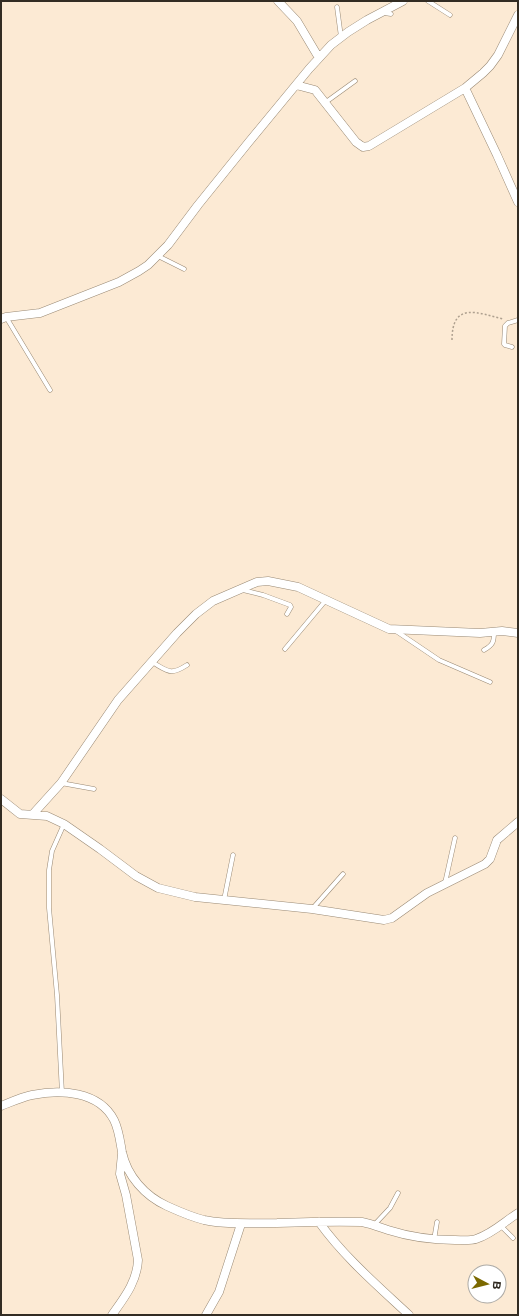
<svg xmlns="http://www.w3.org/2000/svg" width="519" height="1316" font-family="Montserrat,sans-serif">
<rect width="100%" height="100%" fill="#fcead4"/>
<g fill="none" stroke-linecap="round" stroke-linejoin="round">
<g stroke="#998974" stroke-width="5">
<path id="lane" d="M428 1 450 15
M337 7 341 37
M384 13 391 14
M326 102 355 81
M158 256 184 269
M6 317 50 390
M512 347 505 345 504 344 505 326 508 323 518 320
M243 590 263 595 290 605 291 607 287 614
M396 631 439 660 490 682
M285 649 326 600
M484 650C493 645 494 642 494 632
M152 662C168 671 170 676 187 665
M61 783 94 789
M445 883 455 838
M224 900 233 855
M313 908 343 874
M62 1093 57 995 49 908V870L52 851 64 824
M375 1224 390 1208 398 1193
M501 1226 513 1238
M434 1240 437 1222"/>
</g>
<g stroke="#998974" stroke-width="9">
<path id="street" d="M278 1 297 21 319 58
M296 85 315 90 356 142 363 147 369 146 465 88 483 73 490 66 498 55 518 15
M465 88 497 155 518 202
M1 319 6 317 40 313 119 282 139 271 148 265 168 245 198 205 248 143 309 69 331 45 348 32 367 20 403 1
M1 799 20 814 47 816 64 824 100 849 136 876 158 888 195 897 312 909 384 920 392 918 427 893 485 864 490 859 497 840 518 822
M33 814 61 783 118 700 177 633 196 614 213 601 257 582 268 581 298 587 389 629 480 633 502 631 518 633
M1 1106C11 1102 22 1097 32 1095 60 1089 99 1091 114 1120 119 1130 120 1141 122 1152 127 1176 145 1196 167 1206 178 1211 192 1217 204 1220 228 1225 253 1223 277 1223 305 1222 334 1221 362 1222 372 1224 379 1227 388 1230 410 1237 432 1240 455 1240 462 1240 470 1241 476 1239 492 1234 504 1222 518 1213
M319 1222C344 1257 378 1286 409 1315
M112 1315C124 1298 137 1282 138 1260L126 1195 120 1174 122 1154
M206 1315 219 1292 241 1224"/>
</g>
<path stroke="#aea08f" stroke-width="1.5" stroke-dasharray="2 2" stroke-linecap="butt" d="M452 340C452 301 478 313 503 319"/>
<use href="#lane" stroke="#fff" stroke-width="4"/>
<use href="#street" stroke="#fff" stroke-width="8"/>
</g>
<rect width="519" height="1316" fill="none" stroke="#322c23" stroke-width="4"/>
<g transform="translate(487 1284) rotate(97)"><circle r="19" fill="#ffffff" stroke="#adaba7"/>
<path d="M0-3L7 15L0 10L-7 15Z" fill="#7b6900"/>
<text y="-6" font-size="11" font-weight="bold" text-anchor="middle" fill="#322c23">B</text>
</g>
</svg>
